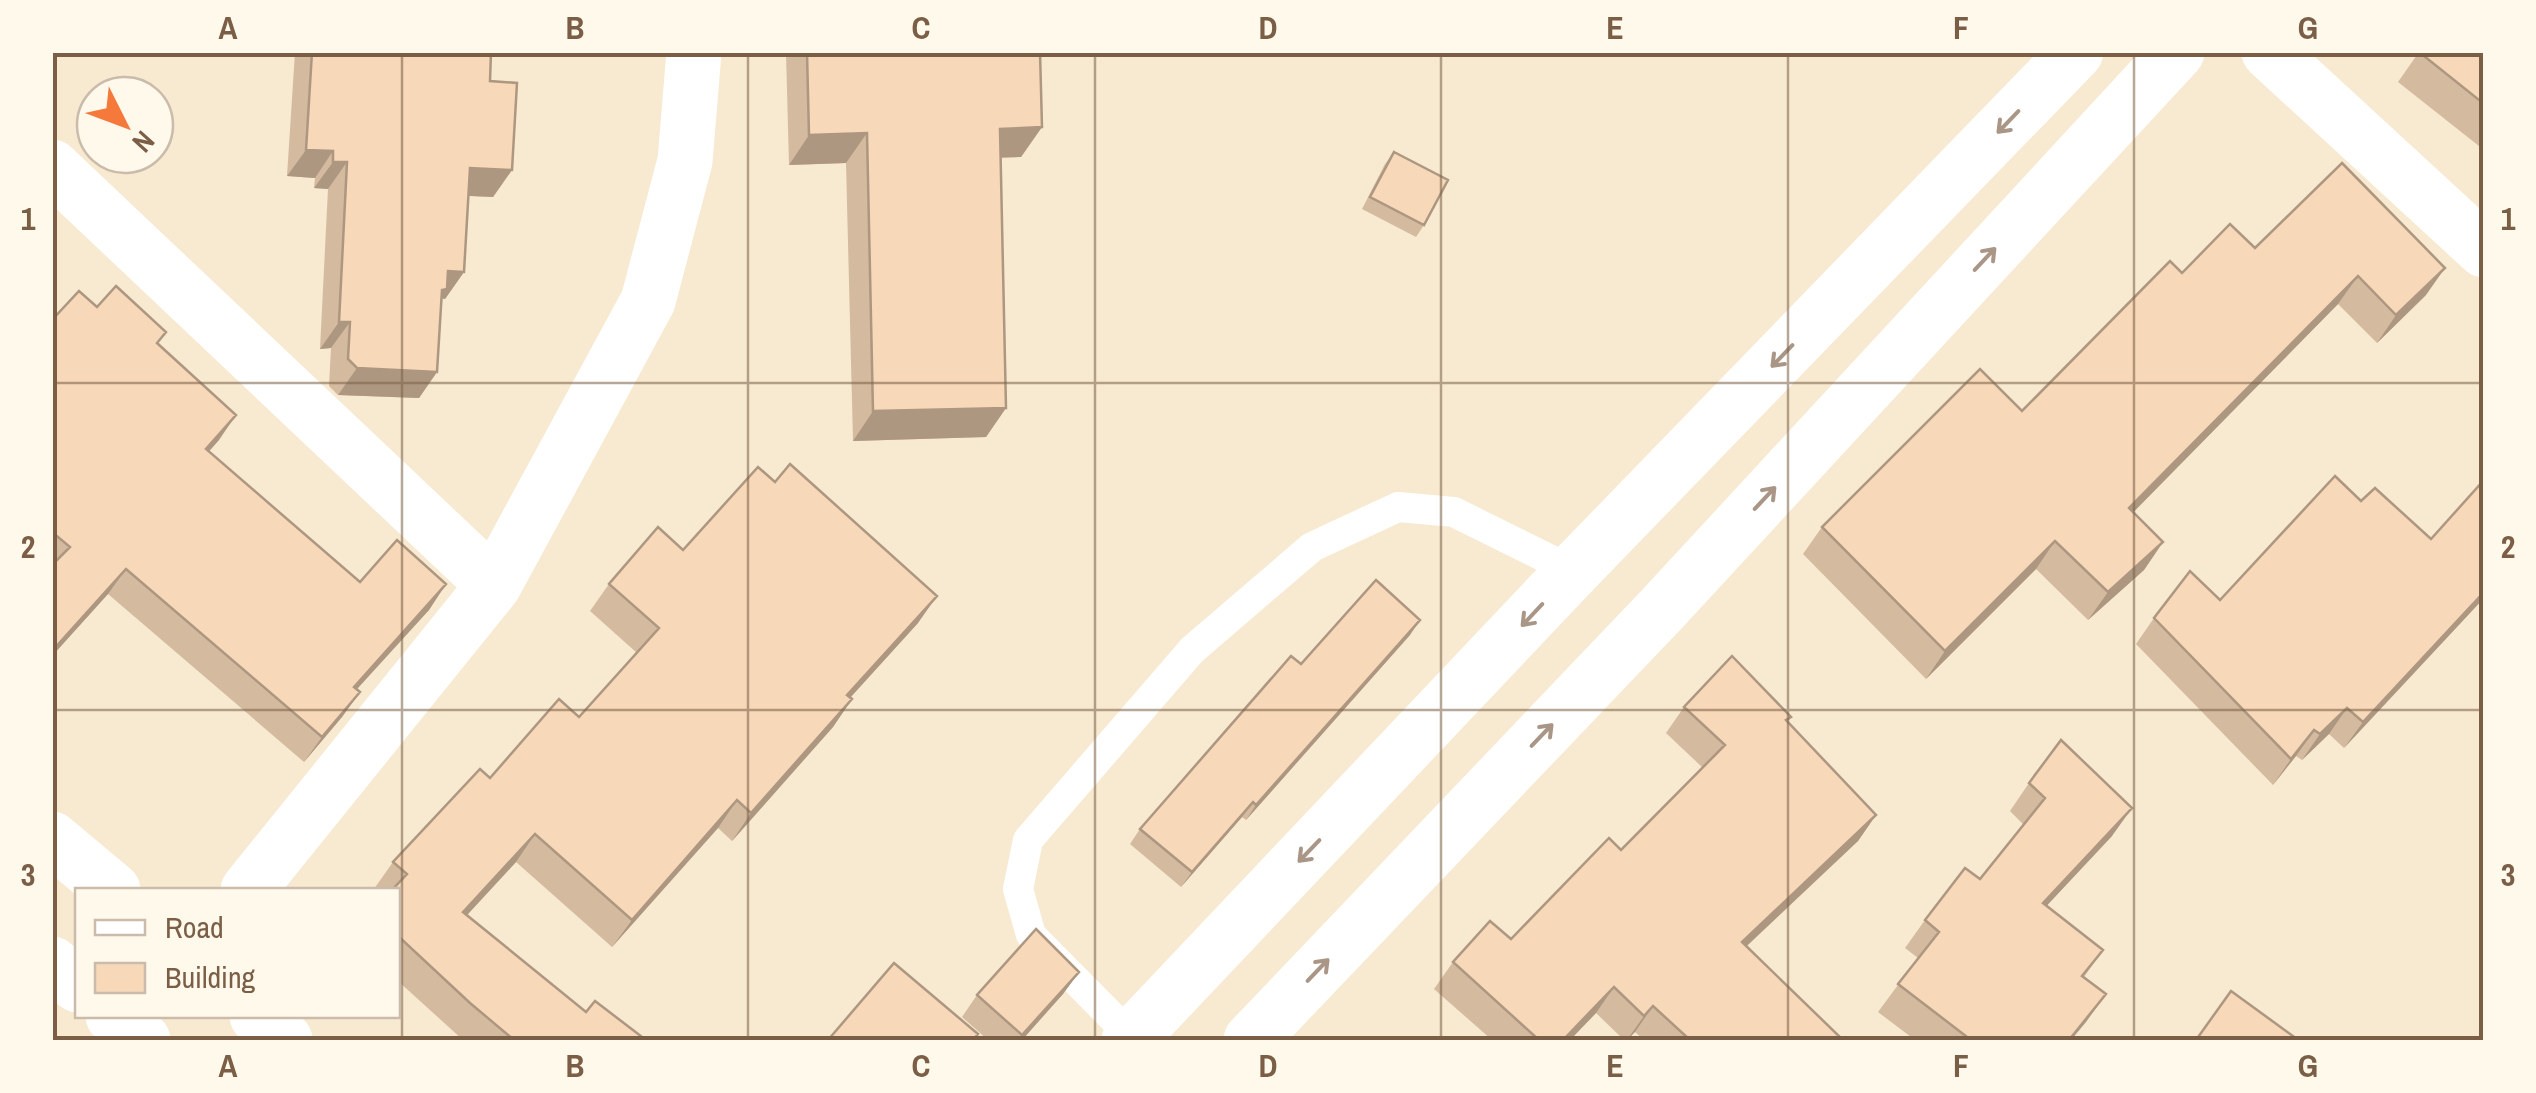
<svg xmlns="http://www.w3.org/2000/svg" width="2536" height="1093" font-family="'Archivo Narrow',sans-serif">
<rect width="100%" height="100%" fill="#fff7e3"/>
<path fill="#f7ead1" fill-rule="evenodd" d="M53 53H2483V1040H53ZM95 95H155V155H95ZM78 890H398V1016H78Z"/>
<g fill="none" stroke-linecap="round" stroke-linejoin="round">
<path stroke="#fff" stroke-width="30" d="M1132 1037 1031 935 1018 889 1028 840 1192 650 1312 547 1398 507 1454 512 1573 571"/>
<path stroke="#fff" stroke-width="55" d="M2269 52 2484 250
M52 167 494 585
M52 839 113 890
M248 890 494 585 648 301 685 161 694 52
M52 964 78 985
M113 1016 143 1040
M257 1016 285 1040
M1129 1040 1573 571 2076 52
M1251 1040 1662 609 2177 52"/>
</g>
<path fill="#d4ba9e" d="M295 52H491L490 81 512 170 493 197 468 196 464 272 445 299 441 298 437 372 419 398 338 395 329 386 331 348 320 349 328 189 314 188 315 178 287 176Z
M786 52H1040L1042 127 1021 157 1000 158 1006 408 986 437 853 441 846 163 789 165Z
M2419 52H2484V150L2398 82Z
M1394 152 1424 225 1416 237 1362 209 1385 164Z
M2255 248 2426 295 2377 343 2338 304 2133 512 2163 542 2144 570 2088 620 2036 569 1926 679 1803 554 1822 527 2022 411 2182 273Z
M97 307 158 344 219 440 209 451 360 582 446 584 429 610 357 689 360 692 342 717 304 762 108 594 52 656V320Z
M2484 480V598L2344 748 2329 734 2302 760 2296 756 2273 785 2136 644 2154 618 2431 539Z
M683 550 918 623 850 698 852 699 833 727 732 841 718 828 612 947 516 862 467 915 586 1012 646 1040H463L398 981V890H376L374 889 393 862 490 778 579 717 637 653 590 611 609 584Z
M1410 635 1246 820 1242 817 1181 887 1130 844 1140 829 1301 664Z
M1684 707 1791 717 1788 722 1876 815 1858 841 1746 947 1843 1040H1644L1635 1032 1627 1040H1624L1596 1013 1570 1040H1492L1434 989 1453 962 1511 939 1621 850 1703 768 1666 733Z
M2029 783 2112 836 2046 906 2103 950 2084 977 2106 994 2071 1040H1915L1878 1012 1918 958 1905 948 1925 920 1980 879 2024 825 2010 811Z
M1079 972 1063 994 1022 1040H988L962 1017 977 995Z"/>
<path fill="#ad9781" d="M1042 127 1021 157 979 158 1000 129Z
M867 133 846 163 789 165 809 135Z
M306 150 333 151 315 178 287 176Z
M333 162H347L328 189 314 188Z
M470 168 512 170 493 197 451 195Z
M2445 268 2426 295 2377 343 2396 315Z
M448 271 464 272 445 299 440 298 429 315Z
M2358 276 2338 304 2110 536 2129 508Z
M339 322H350L331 348 320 349Z
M357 368 437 372 419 398 338 395Z
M1006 408 986 437 853 441 873 411Z
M236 415 219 440 189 474 206 449Z
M2055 541 2036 569 1926 679 1945 651Z
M2163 542 2144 570 2088 620 2108 592Z
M126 569 108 594 52 656V651Z
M446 584 429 610 336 712 354 687Z
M2484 592V598L2344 748 2363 722Z
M937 596 918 623 828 722 847 695Z
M1420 620 1410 635 1246 820 1256 805Z
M360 692 342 717 304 762 322 737Z
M852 699 833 727 732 841 751 813Z
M2347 708 2329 734 2302 760 2320 734Z
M2314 730 2296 756 2273 785 2291 759Z
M737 800 718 828 612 947 632 920Z
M1253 802 1242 817 1181 887 1192 872Z
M2132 808 2112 836 2023 931 2043 903Z
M1876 815 1858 841 1723 968 1742 942Z
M535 834 516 862 444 940 463 912Z
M1079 972 1063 994 1022 1040H1018Z
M1614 987 1596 1013 1570 1040H1563Z
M2106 994 2086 1022 2071 1040H2069Z
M1653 1006 1635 1032 1627 1040 1644 1016Z"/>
<path fill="#f7d8b8" stroke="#ad9781" stroke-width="2.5" d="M312 52H491L490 81 517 83 512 170 470 168 464 272 448 271 447 289 442 290 437 372 357 368 348 359 350 322H339L347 162H333V151L306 150Z
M807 52H1040L1042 127 1000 129 1006 408 873 411 867 133 809 135Z
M2419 52H2484V104Z
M1394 152 1448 180 1424 225 1370 197Z
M2342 163 2445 268 2396 315 2358 276 2129 508 2163 542 2108 592 2055 541 1945 651 1822 527 1980 369 2022 411 2170 261 2182 273 2230 224 2255 248Z
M116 286 166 332 157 343 236 415 206 449 360 582 397 540 446 584 354 687 360 692 322 737 126 569 52 651V565L70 547 52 532V320L79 291 97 307Z
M790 464 937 596 847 695 852 699 751 813 737 800 632 920 535 834 463 912 586 1012 595 1001 646 1040H514L470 1003 398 936V890H392L407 874 393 862 480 769 490 778 559 699 579 717 659 628 609 584 658 527 683 550 758 467 775 482Z
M2335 476 2361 501 2375 488 2431 539 2484 480V592L2363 722 2347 708 2320 734 2314 730 2291 759 2154 618 2190 571 2220 600Z
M1376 580 1420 620 1256 805 1253 802 1192 872 1140 829 1291 656 1301 664Z
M1732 656 1791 717 1786 720 1876 815 1742 942 1843 1040H1690L1653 1006 1644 1016 1614 987 1563 1040H1539L1453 962 1490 921 1511 939 1609 838 1621 850 1725 745 1684 707Z
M2061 740 2132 808 2043 903 2103 950 2082 976 2106 994 2069 1040H1971L1898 984 1939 932 1925 920 1965 868 1980 879 2045 798 2029 783Z
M1036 929 1079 972 1022 1035 977 995Z
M894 963 978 1034 973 1040H828Z
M2231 991 2297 1039 2295 1040H2196Z"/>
<defs><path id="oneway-shaft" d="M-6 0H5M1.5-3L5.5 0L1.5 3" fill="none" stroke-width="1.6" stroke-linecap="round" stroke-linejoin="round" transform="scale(2.5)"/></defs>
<g stroke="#a99687">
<use href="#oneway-shaft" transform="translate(2008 122) rotate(134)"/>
<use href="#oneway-shaft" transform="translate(1985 259) rotate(-47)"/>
<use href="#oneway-shaft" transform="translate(1782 356) rotate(134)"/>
<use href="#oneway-shaft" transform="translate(1765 498) rotate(-47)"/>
<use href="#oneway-shaft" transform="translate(1532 615) rotate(133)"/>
<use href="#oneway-shaft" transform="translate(1542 735) rotate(-46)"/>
<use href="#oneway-shaft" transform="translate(1309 851) rotate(134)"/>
<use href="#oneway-shaft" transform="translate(1318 970) rotate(-46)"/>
</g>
<path fill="none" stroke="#7a5e46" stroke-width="2.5" stroke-opacity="0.55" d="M402 52V1040M748 52V1040M1095 52V1040M1441 52V1040M1788 52V1040M2134 52V1040M52 383H2484M52 710H2484"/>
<rect width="2536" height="1093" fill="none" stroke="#fff9ec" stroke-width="110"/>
<rect x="75" y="888" width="325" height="130" fill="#fff9ec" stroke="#cabbaa" stroke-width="2.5"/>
<rect x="95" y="920" width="50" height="15" fill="#ffffff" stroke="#cabbaa" stroke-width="2.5"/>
<text x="165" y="938" font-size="30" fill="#7a5e46">Road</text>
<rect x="95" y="963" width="50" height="30" fill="#f7d8b8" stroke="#cabbaa" stroke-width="2.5"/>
<text x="165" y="988" font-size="30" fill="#7a5e46">Building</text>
<g transform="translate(125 125) rotate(132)"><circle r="48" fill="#fff9ec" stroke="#cabbaa" stroke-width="2.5"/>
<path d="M0-8L18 38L0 25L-18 38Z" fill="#f5793b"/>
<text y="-15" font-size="28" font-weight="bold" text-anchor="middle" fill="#7a5e46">N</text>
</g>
<rect x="55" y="55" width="2426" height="983" fill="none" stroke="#7a5e46" stroke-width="4"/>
<g font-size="32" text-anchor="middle" font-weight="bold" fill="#7a5e46">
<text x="228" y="39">A</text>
<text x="575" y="39">B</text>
<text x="921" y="39">C</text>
<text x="1268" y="39">D</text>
<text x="1615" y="39">E</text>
<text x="1961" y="39">F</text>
<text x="2308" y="39">G</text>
<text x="28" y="230">1</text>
<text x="2508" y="230">1</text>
<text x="28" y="558">2</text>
<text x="2508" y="558">2</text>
<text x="28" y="886">3</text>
<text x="2508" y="886">3</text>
<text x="228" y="1077">A</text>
<text x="575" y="1077">B</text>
<text x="921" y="1077">C</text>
<text x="1268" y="1077">D</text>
<text x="1615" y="1077">E</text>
<text x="1961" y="1077">F</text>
<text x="2308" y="1077">G</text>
</g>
</svg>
